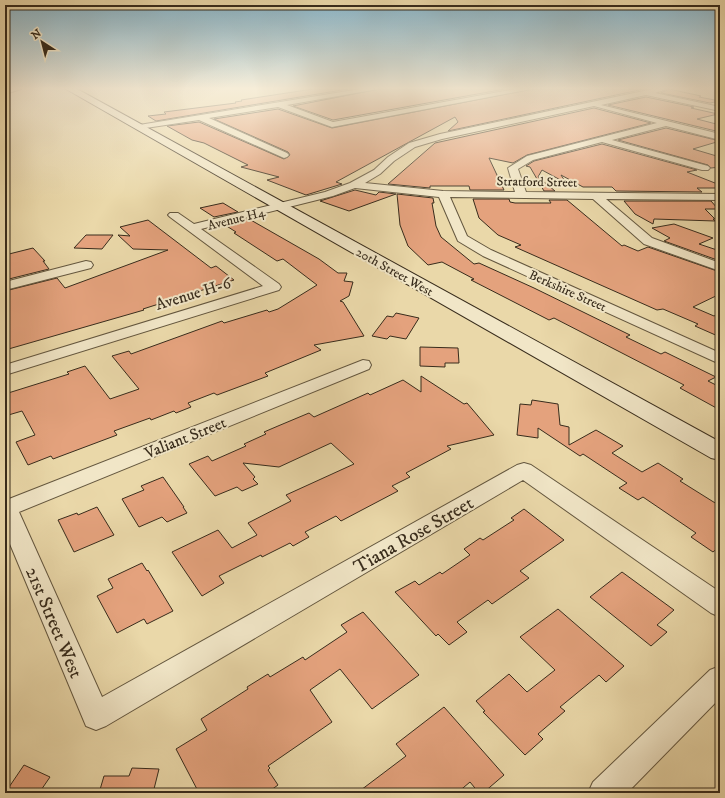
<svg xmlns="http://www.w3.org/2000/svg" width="725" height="798" font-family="'IM FELL DW Pica',serif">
<rect width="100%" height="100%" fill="#ead8a9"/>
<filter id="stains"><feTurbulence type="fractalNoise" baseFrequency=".005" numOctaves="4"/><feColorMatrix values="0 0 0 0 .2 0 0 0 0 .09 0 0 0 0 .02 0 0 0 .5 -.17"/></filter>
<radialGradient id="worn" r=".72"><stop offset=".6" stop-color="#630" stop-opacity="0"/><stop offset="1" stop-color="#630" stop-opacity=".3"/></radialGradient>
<path fill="#e4a27d" stroke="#382c1c" d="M313 89H348L156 121 148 116 166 114 164 112 236 103 235 102 242 101 241 100Z
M379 89H505L333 120 293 106Z
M532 89H644L448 131 458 122 455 117 336 182 342 184 306 195 267 180 279 177 241 167 248 165 204 143 192 140 167 126 199 122 284 159 290 155 288 152 214 119 278 109 332 128Z
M669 89 701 96 699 97 720 101 710 103 661 93Z
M646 97 694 107 691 108 718 114 697 119 720 125V132L608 105Z
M594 108 651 123 527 155 513 163 489 158 504 190H470L469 186H430V188L388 184 435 143Z
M666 128 720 141 693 149 720 157V167L711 168 708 165 618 140Z
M602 144 697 170 687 172 720 185V188H697L702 192 616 191 612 187H583L561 175 566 183 542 170 538 177 555 191H544L530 167 526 166 534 161Z
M355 190 376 195 379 192 396 194 349 211 320 201Z
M397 194 433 198 434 203H432L436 226 441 237 474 264 479 263 534 288 630 335 626 337 661 354 665 352 716 377 708 381 720 387V410L680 388 684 385 554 318 549 320 471 280 474 279 442 262 428 265 408 246 400 225Z
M473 199H509L510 202 515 203H551L549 200H567L622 246 624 245 638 251 648 247 720 272V294L693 307 714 316 720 313V337L695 326 698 324 663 309 657 310 515 247 521 245 498 235 479 218Z
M624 201H711L718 209H705L715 219H713L715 221 654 219 653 224 635 214Z
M223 203 238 212 214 217 200 208Z
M249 219 319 259 338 273H347L344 281 353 282 349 296 340 301 343 302 364 336 314 345 321 350 265 373 268 376 217 395 214 393 188 403 191 407 176 413 174 411 151 420 150 418 114 431 117 435 53 459 51 456 28 465 16 442 35 435 22 411 5 416V394L69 374 67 372 85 366 110 399 139 389 112 356 129 351 131 354 222 321 224 323 267 310 269 312 278 309 317 285 283 259 277 261 234 233 236 232 225 225Z
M148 220 211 268 216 266 234 280 143 309 144 310 5 350V291L57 278 65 288 168 250 133 249 118 235 130 236 120 227Z
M674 224 713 238 699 244 720 251V261L664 241 670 238 652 228Z
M86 235H113L102 249 74 248Z
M33 248 45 261H43L49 269 5 280V255Z
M396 313 419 318 406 339 390 336 387 339 372 336 387 316 393 317Z
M420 347 458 348 459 363H445V367L420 366Z
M421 376 464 404 467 403 494 435 447 446 451 449 406 473 410 477 392 486 398 491 341 521 336 516 305 532 309 537 293 546 290 543 262 557 261 555 219 576 224 583 202 596 172 552 218 530 232 548 257 535 248 523 291 501 286 495 354 464 331 443 279 467 243 463 255 477 253 479 258 484 242 491 237 487 215 496 189 464 208 456 212 461 246 446 244 444 266 434 264 432 278 426 309 413 314 417 368 393 370 395 403 380 421 392Z
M532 400 558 404 560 425 569 427V445L596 430 623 446 612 453 642 472 658 463 683 479 680 481 720 506V546L713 552 691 537 696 533 643 497 638 500 619 488 627 483 583 454 580 456 538 428V438L517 435 520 404 531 405Z
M163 477 184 507H183L187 513 167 522 162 517 139 527 122 499 144 490 141 486Z
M97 507 114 535 74 552 58 520 77 513 78 515Z
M524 509 564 540 520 571 529 578 492 604 488 600 457 622 467 632 449 645 438 634 436 636 395 592 415 581 419 585 440 572 442 574 470 555 464 549 480 538 483 540 514 520 511 518Z
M142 563 147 571 148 570 173 611 147 624 144 619 117 633 97 596 113 588 108 579Z
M622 572 674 610 657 625 667 632 651 646 590 597Z
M558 609 624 666 606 682 599 675 560 707 565 711 538 734 543 739 525 755 483 712 485 711 476 701 509 674 527 692 555 670 520 637Z
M363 612 419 675 372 709 340 669 310 690 332 722 268 766 270 768 268 770 278 785 267 793H199L176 749 207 730 201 719 248 689 247 687 268 674 270 677 303 657 305 660 347 632 341 625Z
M444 707 504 775 483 793H479L470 782 457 793H357L406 756 396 744Z
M24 765 50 777 39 793H5Z
M132 768 159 769 153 793H99L104 776H129Z"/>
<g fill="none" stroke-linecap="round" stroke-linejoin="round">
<g stroke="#64573f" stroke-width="2">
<path id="minor" d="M360 89H378L287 105 333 122 515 89H531L332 127 278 107 209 118 287 153 289 155 287 157 284 158 199 120 139 129 135 127 139 125Z
M653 89H667L655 93 720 107V111L646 95 601 105 720 134V140L666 126 612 140 708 166 710 168 708 170H702L602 142 533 160 518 169 526 192 720 194V200L606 199 652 238 720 263V271L644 244 593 199 450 197 467 236 491 250 720 353V364L483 256 458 241 439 197 355 188 333 196 201 229 279 284 281 287 279 290 5 375V365L263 286 170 217 168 215 170 213H178L194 224 325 192 350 183 374 170 388 157 409 143 440 134ZM594 106 657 123 527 156 508 168 515 192 443 191 365 183 380 174 394 161 415 147 442 139Z
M86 261 91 262 93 265 91 268 5 290V282Z
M363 360 369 361 371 365 369 369 19 512 102 697 517 465 524 463 531 465 720 592V617L711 613 523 480 106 726 96 730 86 726 5 532V498L9 499Z
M720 666V698L627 793H588L593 782 710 670Z"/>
</g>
<g stroke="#382c1c" stroke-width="2">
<path id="secondary" d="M66 89H77L720 442V460L711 458Z"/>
</g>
<g stroke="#382c1c" stroke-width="2">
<path id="primary" d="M5 89H21L5 94Z"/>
</g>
<use href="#minor" fill="#f1e6c7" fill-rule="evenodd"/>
<use href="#secondary" fill="#f1e6c7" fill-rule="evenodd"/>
<use href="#primary" fill="#ead8a9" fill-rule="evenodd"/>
</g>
<linearGradient id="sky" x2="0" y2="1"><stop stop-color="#88b7cd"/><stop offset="0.44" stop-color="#f6edd8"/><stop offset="1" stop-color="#f6edd8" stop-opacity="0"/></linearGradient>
<rect width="725" height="201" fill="url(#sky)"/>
<g text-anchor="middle" stroke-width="4" stroke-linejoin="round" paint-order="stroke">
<g font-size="13" fill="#382c1c" stroke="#f1e6c7">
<text transform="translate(537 181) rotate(1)" y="5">Stratford Street</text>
<text transform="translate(236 218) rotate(-14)" y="5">Avenue H4</text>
<text transform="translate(395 271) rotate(29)" y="5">20th Street West</text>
<text transform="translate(568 290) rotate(24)" y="5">Berkshire Street</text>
</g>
<g font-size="16" fill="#382c1c" stroke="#f1e6c7">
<text transform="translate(193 293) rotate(-17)" y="6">Avenue H-6</text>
<text transform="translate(185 437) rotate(-22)" y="6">Valiant Street</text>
</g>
<g font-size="19" fill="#382c1c" stroke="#f1e6c7">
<text transform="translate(413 534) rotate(-30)" y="7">Tiana Rose Street</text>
<text transform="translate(55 622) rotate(67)" y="7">21st Street West</text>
</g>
</g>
<rect width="725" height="798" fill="none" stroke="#ead8a9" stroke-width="20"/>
<rect x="6" y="6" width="713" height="786" fill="none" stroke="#382c1c" stroke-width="2"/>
<rect x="10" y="10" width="705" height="778" fill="none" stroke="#382c1c"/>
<g transform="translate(42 42) rotate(324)" stroke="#f1e6c7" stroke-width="3" paint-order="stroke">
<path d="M0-3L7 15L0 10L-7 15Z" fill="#382c1c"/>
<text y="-6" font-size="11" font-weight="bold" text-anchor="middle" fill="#382c1c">N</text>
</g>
<rect width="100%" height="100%" filter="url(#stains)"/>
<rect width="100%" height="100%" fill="url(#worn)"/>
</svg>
